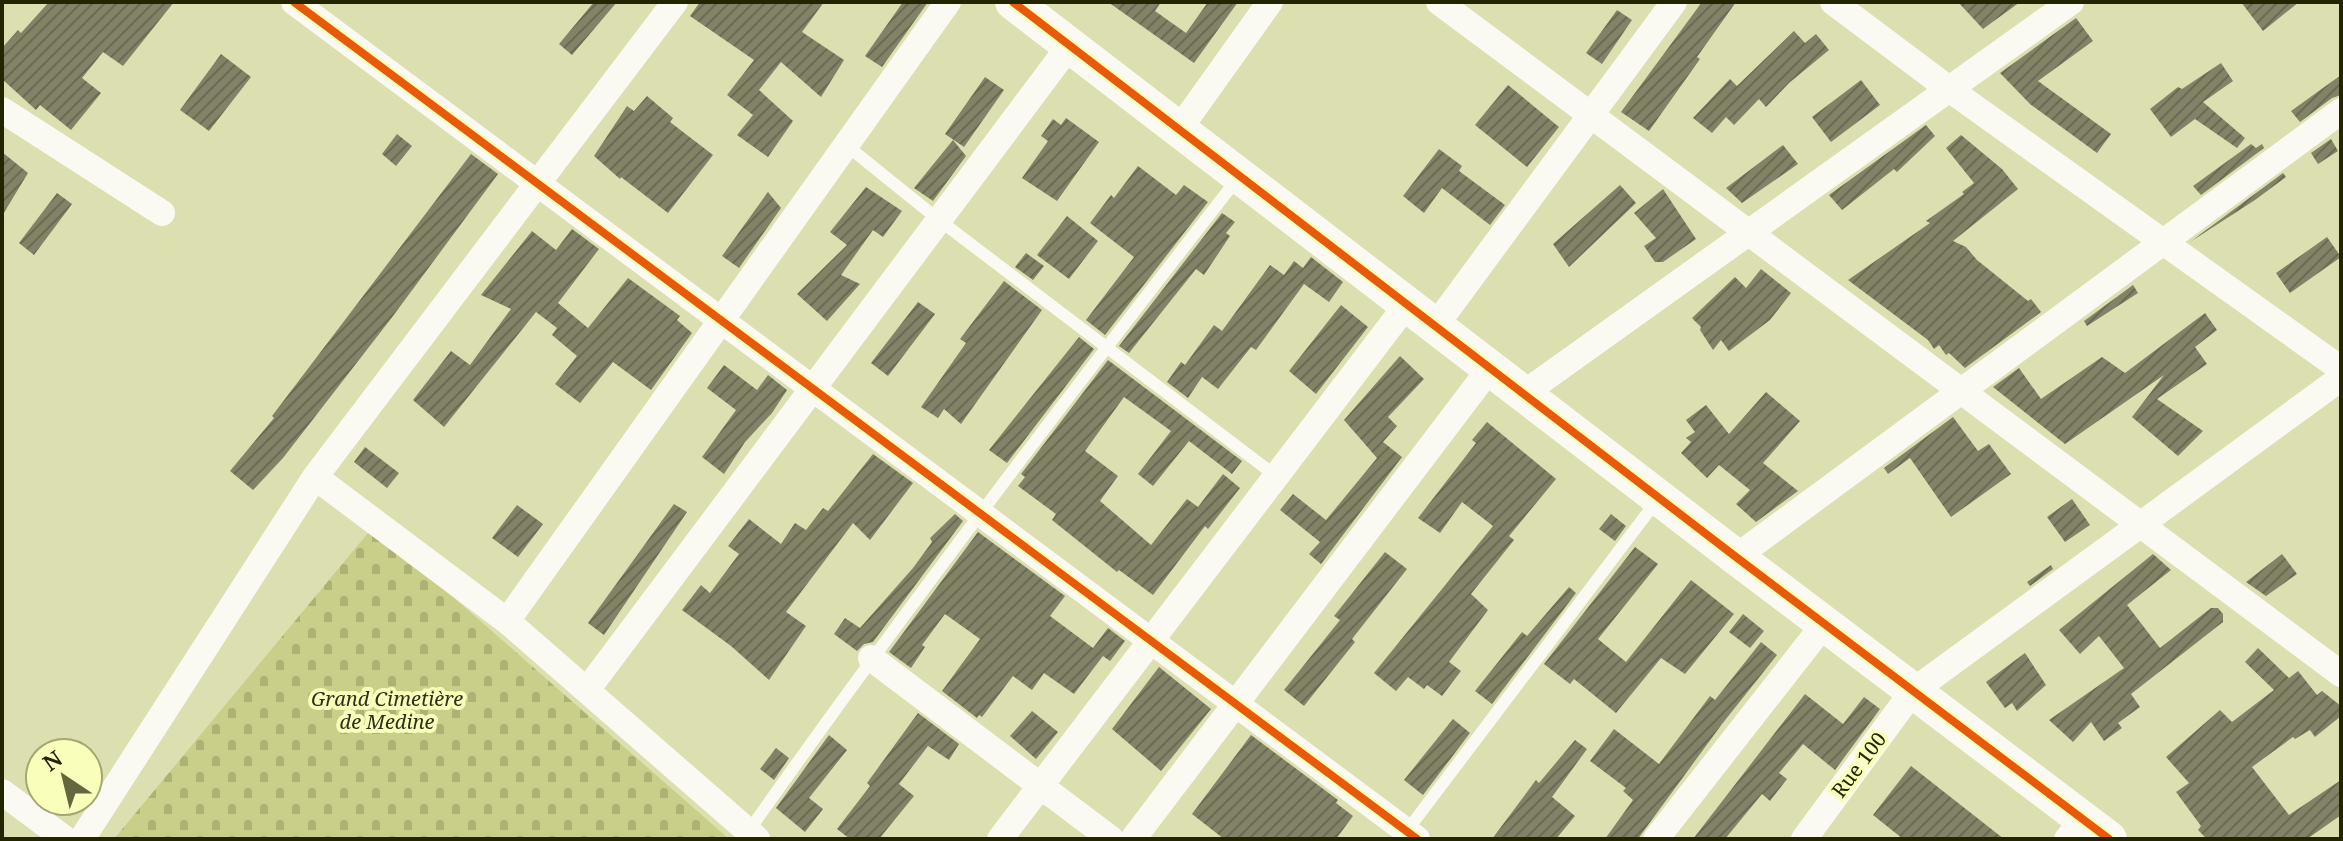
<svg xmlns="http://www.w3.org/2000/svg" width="2343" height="841" font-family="'Noto Serif',serif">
<defs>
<pattern id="cemetery-stones" width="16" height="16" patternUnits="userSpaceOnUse" patternTransform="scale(2)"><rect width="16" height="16" fill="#c9ce88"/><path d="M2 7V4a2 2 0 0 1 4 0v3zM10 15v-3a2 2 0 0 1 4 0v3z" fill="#acb174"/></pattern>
<pattern id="building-hatch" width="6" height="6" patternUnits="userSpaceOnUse" patternTransform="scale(2)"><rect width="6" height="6" fill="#828366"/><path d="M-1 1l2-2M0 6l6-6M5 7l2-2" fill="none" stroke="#6a6b52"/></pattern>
</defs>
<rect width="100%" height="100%" fill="#dcdfb0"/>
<path fill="url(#cemetery-stones)" d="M373 527 729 839H114Z"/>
<path fill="url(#building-hatch)" d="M49 2H174L123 66 103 52 82 78 101 93 71 130 40 105 36 110 2 79V48L18 30 21 33Z
M594 2H617L572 55 559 44Z
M700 2H824L802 32 844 60 821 97 781 62 759 90 793 121 768 157 737 135 753 115 727 95 754 60 690 16Z
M903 2H928L882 67 865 56Z
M1108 2H1161L1155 11 1186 33 1208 2H1238L1194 63Z
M1702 2H1736L1697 57 1700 59 1649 131 1621 112Z
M1958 2H2020L1983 29Z
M2241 2H2299L2263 31Z
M1617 10 1632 20 1602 64 1586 53Z
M2076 18 2093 41 2038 81 2111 134 2097 153 2030 104 2000 73Z
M1794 31 1805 43 1816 34 1829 50 1789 83 1766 107 1759 99 1734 125 1726 117 1712 133 1693 118 1730 79 1737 86Z
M221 54 251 77 209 131 180 110Z
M2221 63 2233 81 2203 102 2245 138 2237 148 2195 119 2171 137 2150 109 2178 87 2182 89Z
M2341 75V95L2332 98 2300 122 2291 111Z
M985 77 1004 90 964 147 945 134Z
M1861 80 1880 105 1831 142 1812 117Z
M1508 85 1559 127 1527 167 1475 125Z
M647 96 673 118 670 122 713 155 668 213 621 177 620 179 594 156 627 106 634 111Z
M1066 118 1099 142 1057 201 1022 178 1048 141 1041 136 1053 119 1061 125Z
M1926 125 1935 136 1897 172 1894 169 1842 210 1829 195Z
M397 134 412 146 396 166 382 154Z
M1961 135 2002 169 2018 189 1953 241 1966 247 1977 260 2028 301 2031 299 2041 312 1965 368 1949 353 1946 355 1939 345 1934 349 1928 340 1848 280 1930 223 1926 221 1964 194 1962 192 1974 183 1946 148Z
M2331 139 2338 151 2318 164 2311 153Z
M953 140 966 156 933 201 914 188Z
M2251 144 2256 148 2262 144 2264 148 2201 195 2193 186Z
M1783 145 1798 164 1742 203 1726 188Z
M1439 149 1462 166 1459 171 1505 205 1490 225 1442 188 1424 213 1403 196Z
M2 152 28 173 2 216Z
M471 154 498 174 393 316 283 458 253 490 230 471 274 418 272 416Z
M1138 166 1176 195 1184 185 1208 202 1105 335 1086 320 1134 257 1090 223 1111 195 1114 198Z
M2283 173 2286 177 2255 200 2190 242Z
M1620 185 1636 203 1569 267 1553 244Z
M866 187 902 211 883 237 873 230 841 275 860 284 827 321 797 294 847 245 830 232Z
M1663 189 1696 239 1663 262H1655L1644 246 1656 238 1634 213Z
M768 192 781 208 739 268 722 256Z
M57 193 72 204 34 255 19 243Z
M1222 213 1235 222 1226 233 1230 236 1204 275 1196 269 1129 353 1119 346Z
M1067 216 1098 241 1069 279 1037 255Z
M572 229 599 249 558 303 588 328 628 278 680 316 677 320 692 333 651 390 613 362 580 403 555 384 577 356 552 335 557 328 536 312 444 427 413 400 451 351 470 365 511 309 481 295 532 231 556 250Z
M2327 237 2341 257 2290 293 2276 273Z
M1026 253 1044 266 1033 280 1015 267Z
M1311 257 1343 282 1329 302 1304 284 1256 350 1251 347 1218 389 1202 377 1188 398 1167 382 1181 362 1185 365 1214 325 1222 331 1270 265 1284 275 1294 261 1303 268Z
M1761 269 1791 293 1770 320 1729 351 1721 340 1713 350 1700 330 1701 327 1692 318 1735 277 1746 288Z
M1004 281 1042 310 961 424 944 409 938 418 921 407 966 343 960 339Z
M2133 285 2138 293 2087 326 2084 321Z
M918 302 935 314 888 376 871 363Z
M1341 305 1368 327 1316 394 1289 371Z
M2205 313 2217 330 2195 347 2207 364 2157 399 2203 431 2178 456 2132 417 2164 375 2065 444 1993 387 2019 368 2041 399 2102 357 2125 373Z
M1079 337 1094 349 1007 463 989 450Z
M1400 356 1424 379 1388 417 1397 426 1383 442 1402 457 1321 564 1309 554 1320 542 1280 510 1293 494 1326 520 1377 458 1344 420Z
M1108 360 1242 461 1232 474 1189 441 1153 486 1138 474 1171 431 1124 397 1085 451 1118 476 1100 501 1151 545 1187 499 1198 507 1223 474 1240 488 1208 529 1205 526 1153 595 1119 570 1117 572 1052 520 1056 514 1018 486 1025 477 1021 474Z
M724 365 757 390 768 375 787 390 772 413 745 442 724 474 702 457 736 410 707 388Z
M1766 392 1800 421 1763 463 1798 491 1756 522 1736 504 1750 490 1719 465 1707 478 1681 453 1691 442 1686 438 1695 432 1686 420 1706 405 1729 434Z
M1953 417 1978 451 1989 444 2011 474 1951 517 1910 458 1888 474 1884 468Z
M1487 422 1556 479 1509 536 1514 540 1471 594 1488 610 1449 662 1461 671 1442 696 1427 685 1424 689 1408 677 1396 691 1374 673 1493 526 1462 502 1440 533 1418 518 1476 443 1472 440Z
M365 447 399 473 387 488 354 462Z
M873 454 913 483 870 540 853 523 786 612 806 626 769 680 731 646 682 610 701 585 710 593 739 554 728 546 749 519 781 544 795 523 806 530 823 508 828 511Z
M2072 499 2090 525 2065 542 2047 517Z
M674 504 687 512 604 635 588 623Z
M517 505 543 524 518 557 492 538Z
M955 514 963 521 873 642 864 644 857 651 834 634 845 618 860 628 913 568 932 542 930 538Z
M1611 514 1626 526 1615 541 1599 529Z
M978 532 1065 596 1050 616 1093 648 1108 628 1125 641 1110 661 1103 656 1074 694 1044 673 1032 690 1013 676 982 717 979 715 977 718 942 691 980 639 945 614 922 645 925 647 911 668 889 652Z
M1635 547 1658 564 1598 639 1626 662 1691 580 1734 614 1685 674 1661 658 1616 713 1574 679 1570 684 1544 664Z
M1385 552 1407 569 1352 639 1355 642 1304 706 1284 690 1340 620 1334 616Z
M2153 554 2171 570 2127 605 2160 648 2211 608H2218L2223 614V622L2131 694 2140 707 2118 723 2122 728 2104 741 2091 722 2073 742 2049 720 2124 668 2099 636 2080 654 2059 630Z
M2282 554 2297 574 2266 596 2246 582Z
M2051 565 2053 569 2030 586 2027 582Z
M1569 587 1576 593 1492 704 1475 691 1522 632 1527 636Z
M1743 614 1764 631 1750 648 1729 632Z
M1761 642 1777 655 1722 724 1640 836 1638 839H1605L1633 800 1623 791 1626 788 1590 761 1614 729 1659 764 1710 696 1715 700Z
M2258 648 2289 678 2298 671 2317 695 2322 691 2341 706V716L2315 737 2310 730 2295 739 2293 737 2252 767 2289 815 2341 780V815L2307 839H2207L2198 830 2201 826 2176 792 2189 783 2166 757 2220 710 2232 722 2274 690 2245 662Z
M2025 653 2046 685 2017 711 2012 703 2005 708 1986 682Z
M1159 667 1211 709 1161 771 1112 729Z
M1805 694 1843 724 1864 697 1880 709 1835 770 1803 744 1779 773 1787 779 1770 801 1762 794 1725 839H1693Z
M1032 711 1058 732 1036 759 1010 736Z
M918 713 959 744 949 760 928 746 899 784 914 796 879 839H850L837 829 870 786 867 783Z
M1453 719 1470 733 1423 795 1404 780Z
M829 735 847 750 809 798 823 809 805 832 776 808Z
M1251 735 1338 800 1336 803 1353 816 1336 839H1224L1192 814Z
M1575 740 1587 749 1552 797 1575 816 1556 839H1492L1536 780 1539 783Z
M776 748 789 758 774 780 760 769Z
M1911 766 2004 839H1903L1873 815Z"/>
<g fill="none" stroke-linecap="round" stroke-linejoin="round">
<path stroke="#fafaf3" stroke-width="12" d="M846 145 939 220 1276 476
M748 832C905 609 1070 393 1238 178
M1406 832 1658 499"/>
<path stroke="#fafaf3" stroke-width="26" d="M294 2 1417 839
M1439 2 2341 674
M1833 2 1949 89 2341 369
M2 110 162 213
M1180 128 1270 2
M1436 325 1674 2
M1523 394 2071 2
M315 477 507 621 757 839
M1736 557 2341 111
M507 621 948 2
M871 658 1111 839
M587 690 1070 45
M2 792 65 839
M82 839 315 477 675 2
M1000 839 1408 303
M1133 839 1491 367
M1656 839 1825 623
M1804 839 1913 691 2341 378
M2067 839 2083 819"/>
<path stroke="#fafaf3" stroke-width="36" d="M1013 2 1736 557 2109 839"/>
<g stroke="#f9ffba" stroke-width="13">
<path id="cycleway" d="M294 2 1417 839
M1013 2 1736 557 2109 839"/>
</g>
<use href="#cycleway" stroke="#e8590c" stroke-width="8"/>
</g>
<g text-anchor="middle" stroke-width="8" stroke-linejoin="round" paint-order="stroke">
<g font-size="20" font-style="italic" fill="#2e301a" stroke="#f9ffba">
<text x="387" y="706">Grand Cimetière<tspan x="387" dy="23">de Medine</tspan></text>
</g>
<g font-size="20" fill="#232501" stroke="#f9ffba">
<text transform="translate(1859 765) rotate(-53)" y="7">Rue 100</text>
</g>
</g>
<rect width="2343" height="841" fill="none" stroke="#232501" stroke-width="8"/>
<g transform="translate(64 777) rotate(325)"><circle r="38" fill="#f9ffba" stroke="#a3a870" stroke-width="2"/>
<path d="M0-6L14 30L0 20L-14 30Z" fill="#64663e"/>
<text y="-12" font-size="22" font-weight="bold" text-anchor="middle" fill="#232501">N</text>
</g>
</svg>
